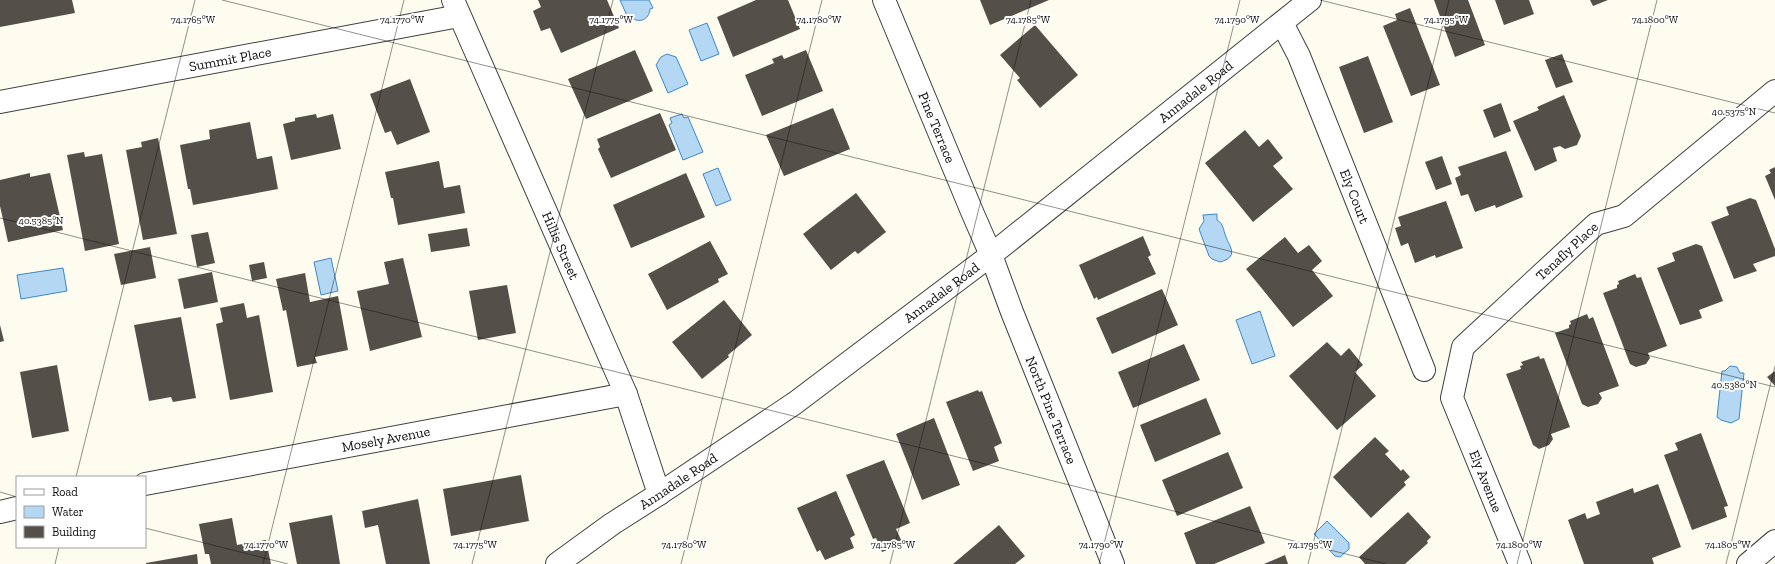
<svg xmlns="http://www.w3.org/2000/svg" width="1775" height="564" font-family="'Zilla Slab',serif">
<rect width="100%" height="100%" fill="#fefcee"/>
<path fill="#b4d8f4" stroke="#3e87c8" d="M620 0H649L653 8 650 9C649 20 639 24 631 17L628 18Z
M707 23 719 54 701 61 689 30Z
M667 54 676 57 688 84 668 93 656 65 661 57Z
M682 114 684 118 688 117 703 152 683 160 669 125 672 123 670 118Z
M718 168 731 200 716 206 703 174Z
M1217 214V220C1224 224 1223 230 1226 237 1230 247 1239 257 1220 262L1212 259 1209 256 1199 229 1204 221 1203 215Z
M331 258 338 291 321 295 314 262Z
M63 268 67 291 21 299 17 275Z
M1260 311 1275 356 1252 364 1236 320Z
M1730 366 1737 367 1740 373H1744L1739 419 1731 423 1721 420 1717 417 1722 371H1725Z
M1327 521 1349 543V549L1340 557 1335 556 1314 534Z"/>
<path fill="#554f4a" d="M0 0H72L75 13 0 27Z
M538 0H607L619 28 561 53 550 28 541 31 533 11 541 7Z
M756 0H788L800 29 733 57 717 17Z
M980 0H1049L990 25Z
M1434 0H1468L1485 45 1455 57Z
M1495 0H1529L1534 14 1504 25Z
M1590 0H1608L1593 6Z
M1410 8 1440 85 1411 96 1383 26 1397 20 1395 14Z
M1035 25 1078 75 1040 108 1017 80 1020 78 1000 55Z
M635 50 653 91 586 119 568 79Z
M806 50 823 91 762 116 745 75 774 63 772 59 782 55 784 59Z
M1562 54 1573 82 1556 88 1545 60Z
M1368 56 1393 122 1364 133 1339 67Z
M410 79 430 132 397 145 391 131 385 133 370 94Z
M1564 95 1581 136 1577 145 1565 149 1560 146 1553 148 1557 161 1535 171 1513 121 1539 110 1537 107Z
M1501 103 1511 131 1494 138 1483 110Z
M833 108 850 149 784 176 766 135Z
M660 113 676 150 611 178 598 149 600 147 597 139Z
M316 114 317 118 333 114 341 149 291 160 283 124 295 121V118Z
M250 122 257 159 272 156 278 189 193 205 190 189H188L180 145 210 139 209 130Z
M1245 130 1259 147 1268 139 1283 158 1273 166 1293 189 1253 222 1205 163Z
M158 138 177 234 143 240 126 150 142 147 141 142Z
M1506 151 1523 197 1496 208 1495 205 1475 212 1468 194 1461 196 1455 178 1461 175 1458 167Z
M84 152 85 157 102 154 119 244 85 251 67 155Z
M1442 156 1452 184 1436 190 1425 162Z
M439 161 444 188 460 185 465 213 398 225 393 198H391L385 172Z
M1775 167V200L1765 176 1771 173 1769 170Z
M30 173V177L50 173 63 230 8 242 0 206V180Z
M686 173 705 217 631 248 613 205Z
M856 193 886 232 858 254 855 251 831 270 803 234Z
M1750 198 1756 200 1775 249V256L1753 264 1757 271 1734 279 1711 222 1729 215 1726 207Z
M1446 201 1463 248 1436 258 1435 255 1415 263 1408 243 1401 246 1395 228 1401 226 1398 217Z
M467 228 470 246 431 252 428 234Z
M208 232 215 263 197 267 191 235Z
M1143 236 1151 255 1148 257 1156 274 1098 300 1097 297 1094 299 1079 265Z
M1285 237 1298 253 1309 245 1322 261 1312 270 1333 296 1293 327 1246 269Z
M710 241 728 274 718 279 719 282 667 310 648 274Z
M1696 244 1702 246 1723 301 1699 310 1702 318 1680 325 1657 268 1675 261 1672 253Z
M150 247 156 278 121 285 114 254Z
M403 258 422 337 370 351 357 291 389 284 384 262Z
M264 262 267 278 252 281 249 265Z
M212 272 218 302 184 309 178 279Z
M305 273 310 302 338 296 348 350 315 357 317 363 297 367 286 310 283 311 276 279Z
M1635 274 1637 278 1641 277 1667 346 1648 353 1650 358 1646 364 1636 367 1630 364 1603 293 1617 288V285L1619 284 1618 281Z
M507 285 516 333 478 340 469 291Z
M1162 289 1178 325 1112 354 1096 318Z
M724 300 752 335 728 355 729 357 702 379 672 342Z
M244 303 247 318 259 315 273 392 230 400 216 324 223 322 220 308Z
M1587 314 1589 319 1593 317 1619 386 1599 393 1602 398 1598 404 1588 407 1582 404 1555 333 1569 328V325L1571 324 1570 321Z
M181 317 196 398 173 402 171 397 149 401 134 325Z
M0 325 4 341 0 342Z
M1327 342 1341 356 1349 348 1363 365 1355 372 1376 396 1337 430 1289 376Z
M1184 344 1200 380 1133 408 1118 372Z
M1539 356 1540 359 1544 358 1570 427 1551 434 1553 439 1549 445 1539 449 1533 445 1506 374 1521 369 1520 366 1523 365 1521 362Z
M57 365 69 431 32 438 20 372Z
M1775 371V386L1767 377Z
M978 390 979 392 982 391 1002 443 994 447 999 461 973 471 946 402Z
M1206 398 1221 434 1155 462 1140 425Z
M934 418 960 485 922 500 896 434Z
M1701 433 1728 506 1724 507 1727 517 1692 530 1664 455 1678 450 1675 443Z
M1375 437 1389 451 1385 454 1401 471 1403 469 1410 477 1404 482 1406 485 1371 518 1333 477Z
M1228 452 1243 488 1177 516 1162 480Z
M884 460 910 523 896 529 903 544 882 552 876 538 873 539 846 475Z
M521 475 529 521 451 536 443 489Z
M1658 484 1681 547 1652 558 1654 564H1584L1568 520 1585 513 1587 519 1600 514 1596 502 1633 488 1634 493Z
M836 491 855 535 850 538 854 548 825 560 820 550 817 552 797 508Z
M418 499 430 564H386L378 525 365 528 362 511Z
M1250 506 1265 543 1214 564H1196L1184 533Z
M1408 512 1431 537 1427 541 1428 543 1405 564H1365L1359 557Z
M332 515 340 564H297L289 523Z
M232 518 237 545 266 540 271 564H211L209 554H205L199 524Z
M999 525 1025 556 1015 564H953Z
M197 554 198 564H146V563Z
M1285 555 1288 564H1264Z"/>
<g fill="none" stroke-linecap="round" stroke-linejoin="round">
<g stroke="#404040" stroke-width="24">
<g id="minor">
<path id="s1" d="M453 0 626 394 659 494"/>
<path id="s2" d="M884 0 973 214 991 255 1012 312 1113 564"/>
<path id="s3" d="M1282 23 1299 56 1424 370"/>
<path id="s4" d="M0 102 459 16"/>
<path id="s5" d="M145 484 626 394"/>
<path d="M0 512 17 508"/>
<path id="s6" d="M557 564 612 524 659 494 795 403 991 255 1310 0"/>
<path id="s7" d="M1520 564 1452 398 1463 347 1596 224 1624 216 1775 91"/>
<path d="M1748 564 1775 541"/>
</g>
</g>
<use href="#minor" stroke="#fff" stroke-width="22"/>
</g>
<path fill="none" stroke="#0d0d0d" stroke-width="1" stroke-opacity="0.45" d="M222 0 1775 387M1320 0 1775 113M0 218 1386 564M76 477 195 0M0 492 17 497M145 528 288 564M55 564 59 547M263 564 404 0M472 564 613 0M681 564 822 0M890 564 1031 0M1099 564 1240 0M1308 564 1449 0M1517 564 1657 0M1726 564 1775 366"/>
<g text-anchor="middle" stroke-width="4" stroke-linejoin="round" paint-order="stroke">
<g font-size="14" fill="#0d0d0d" stroke="#fff">
<text dy="5" stroke="none"><textPath href="#s4" startOffset="234">Summit Place</textPath></text>
<text dy="5" stroke="none"><textPath href="#s6" startOffset="795">Annadale Road</textPath></text>
<text dy="5" stroke="none"><textPath href="#s2" startOffset="138">Pine Terrace</textPath></text>
<text dy="5" stroke="none"><textPath href="#s3" startOffset="188">Ely Court</textPath></text>
<text dy="5" stroke="none"><textPath href="#s1" startOffset="268">Hillis Street</textPath></text>
<text dy="5" stroke="none"><textPath href="#s7" startOffset="373">Tenafly Place</textPath></text>
<text dy="5" stroke="none"><textPath href="#s6" startOffset="471">Annadale Road</textPath></text>
<text dy="5" stroke="none"><textPath href="#s2" startOffset="443">North Pine Terrace</textPath></text>
<text dy="5" stroke="none"><textPath href="#s5" startOffset="245">Mosely Avenue</textPath></text>
<text dy="5" stroke="none"><textPath href="#s6" startOffset="147">Annadale Road</textPath></text>
<text transform="translate(1486 481) rotate(68)" y="5">Ely Avenue</text>
</g>
</g>
<g font-size="10" text-anchor="middle" fill="#0d0d0d" stroke="#fff" stroke-width="4" stroke-linejoin="round" paint-order="stroke">
<text x="193" y="23">74.1765°W</text>
<text x="402" y="23">74.1770°W</text>
<text x="611" y="23">74.1775°W</text>
<text x="819" y="23">74.1780°W</text>
<text x="1028" y="23">74.1785°W</text>
<text x="1237" y="23">74.1790°W</text>
<text x="1446" y="23">74.1795°W</text>
<text x="1655" y="23">74.1800°W</text>
<text x="1734" y="115">40.5375°N</text>
<text x="41" y="224">40.5385°N</text>
<text x="1734" y="388">40.5380°N</text>
<text x="266" y="548">74.1770°W</text>
<text x="475" y="548">74.1775°W</text>
<text x="684" y="548">74.1780°W</text>
<text x="893" y="548">74.1785°W</text>
<text x="1101" y="548">74.1790°W</text>
<text x="1310" y="548">74.1795°W</text>
<text x="1519" y="548">74.1800°W</text>
<text x="1728" y="548">74.1805°W</text>
</g>
<rect x="16" y="476" width="130" height="72" fill="#ffffff" stroke="#9e9e9e"/>
<rect x="24" y="489" width="20" height="6" fill="#ffffff" stroke="#9e9e9e"/>
<text x="52" y="496" font-size="12" fill="#0d0d0d">Road</text>
<rect x="24" y="506" width="20" height="12" fill="#b4d8f4" stroke="#9e9e9e"/>
<text x="52" y="516" font-size="12" fill="#0d0d0d">Water</text>
<rect x="24" y="526" width="20" height="12" fill="#554f4a" stroke="#9e9e9e"/>
<text x="52" y="536" font-size="12" fill="#0d0d0d">Building</text>
</svg>
